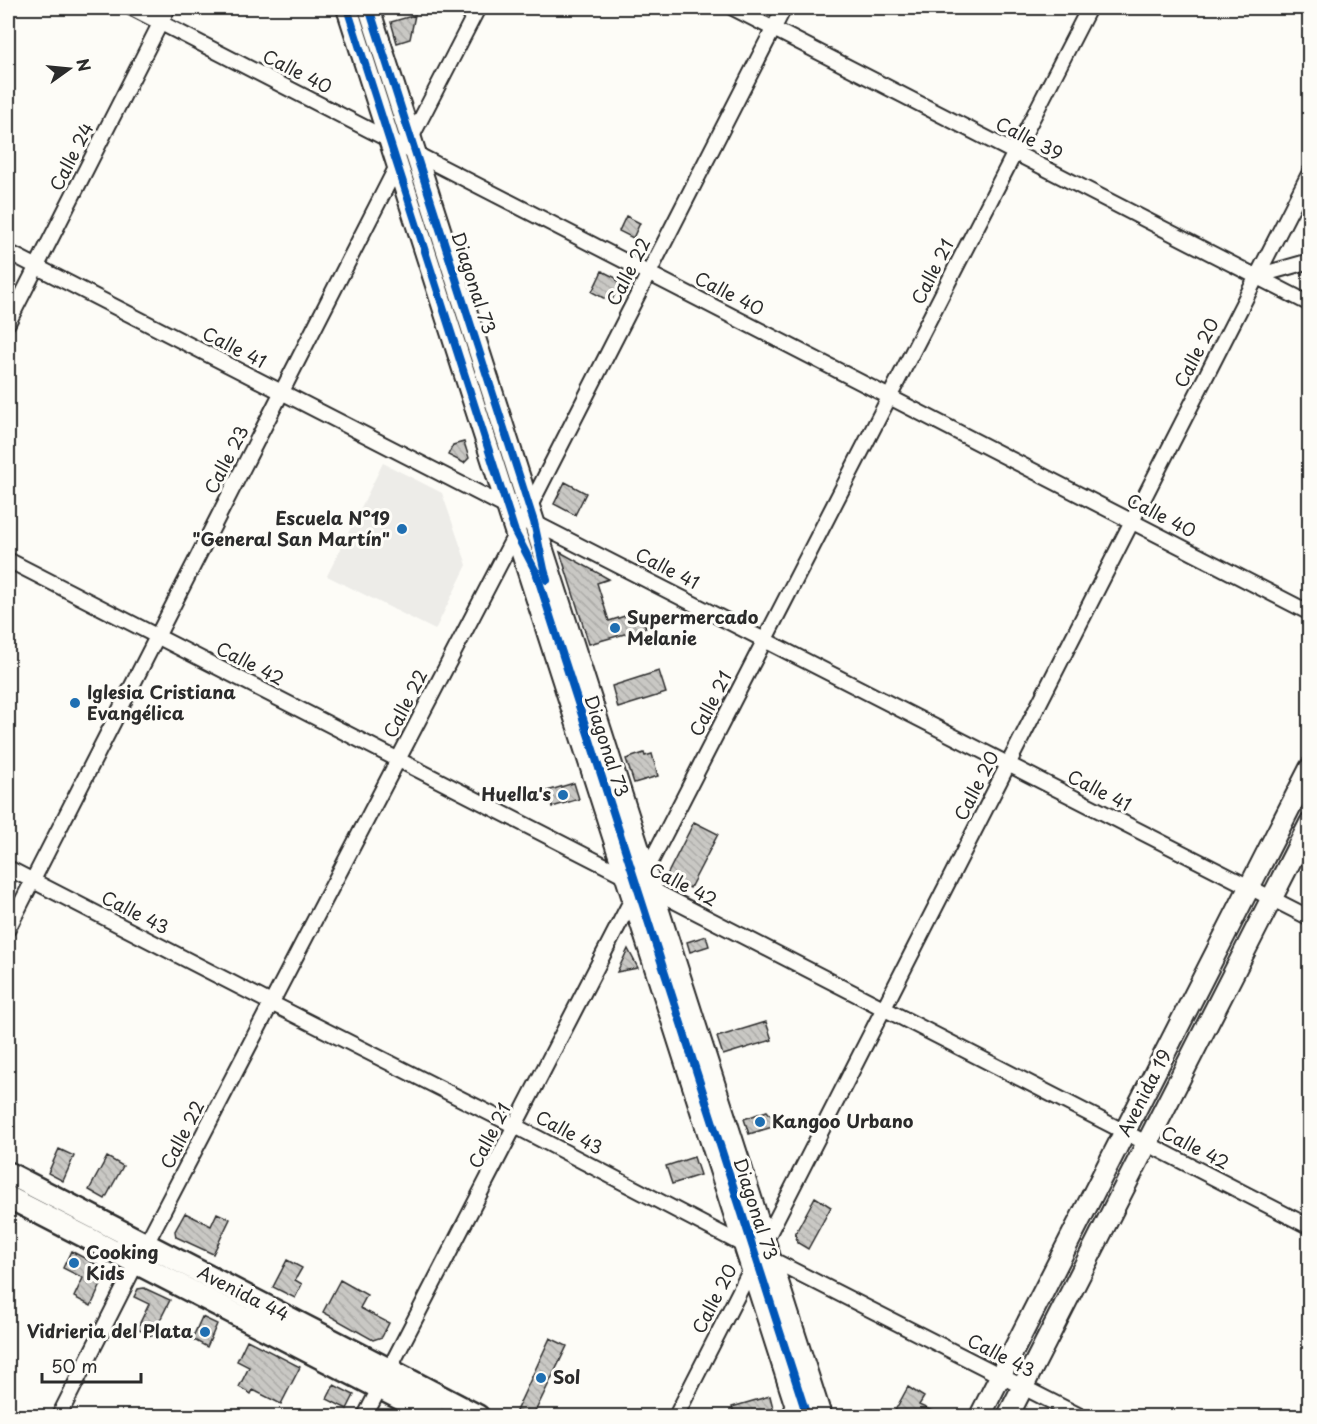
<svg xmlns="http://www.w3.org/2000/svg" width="1317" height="1424" font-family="'Playpen Sans',sans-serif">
<defs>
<pattern id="building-back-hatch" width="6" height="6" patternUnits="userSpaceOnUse" patternTransform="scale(1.5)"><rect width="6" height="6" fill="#c9c8c4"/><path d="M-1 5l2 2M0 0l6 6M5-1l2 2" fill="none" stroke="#adaca9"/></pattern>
</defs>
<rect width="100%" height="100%" fill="#fdfcf7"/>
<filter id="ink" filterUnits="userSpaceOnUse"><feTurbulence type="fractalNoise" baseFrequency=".0167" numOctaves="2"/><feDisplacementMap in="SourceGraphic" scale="12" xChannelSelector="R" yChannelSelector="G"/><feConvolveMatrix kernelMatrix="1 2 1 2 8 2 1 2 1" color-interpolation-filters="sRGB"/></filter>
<g filter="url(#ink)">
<path fill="#edece8" d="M383 463 442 493 467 565 435 630 327 576Z"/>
<path fill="url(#building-back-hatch)" stroke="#2b2b2b" stroke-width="1.5" d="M415 15 410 39 397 43 391 22Z
M626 216 640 223 633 238 619 231Z
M602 271 616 278 619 286 611 302 592 292Z
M464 442 469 458 464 463 448 455 453 445Z
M565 482 586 493 575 515 554 504Z
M560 552 609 579 597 583 609 621 641 611 646 628 589 644Z
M659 671 666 693 618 708 612 686Z
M644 753 645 756 652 754 658 776 634 783 626 759Z
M574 783 579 799 552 807 547 791Z
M694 822 718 834 690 888 667 875Z
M706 936 709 946 690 952 687 942Z
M628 949 638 968 617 972Z
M766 1022 772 1040 723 1055 717 1037Z
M767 1111 779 1125 749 1134 744 1119Z
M59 1149 74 1156 63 1181 48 1173Z
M107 1157 123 1166 105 1199 89 1190Z
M694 1157 700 1175 672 1184 666 1166Z
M815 1197 831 1207 808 1249 798 1243 795 1234Z
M185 1213 211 1226 217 1213 230 1219 213 1254 176 1237 175 1231Z
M71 1251 105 1269 106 1274 91 1306 74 1297 83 1278 63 1268Z
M287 1260 302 1268 295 1280 302 1284 295 1298 273 1287Z
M340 1280 367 1295 360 1308 389 1323 382 1337 373 1340 323 1312Z
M144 1288 170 1300 152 1336 137 1329 149 1304 134 1297 138 1289Z
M202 1317 217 1324 207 1347 192 1339Z
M550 1338 567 1346 533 1416H527L516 1411Z
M247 1340 300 1367 281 1404 253 1390 251 1394 239 1387 249 1367 237 1361Z
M334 1385 354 1395 347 1409 327 1399Z
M908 1387 924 1397 919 1405 943 1416H892Z
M770 1396 774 1412 760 1416H735L732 1407Z"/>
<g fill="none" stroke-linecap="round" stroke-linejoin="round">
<g stroke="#2b2b2b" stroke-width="18">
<path id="minor" d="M132 8 1310 613
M733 8 1310 304
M409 142 478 8
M8 252 512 510
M1257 276 1310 261
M8 323 168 8
M531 521 1310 918
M8 560 645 886 1310 1227
M8 868 271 1003 515 1126 747 1247
M645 873 1089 8
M8 929 399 162
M767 1257 1080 1416
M59 1416 146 1244 530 506 784 8
M365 1416 635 893
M676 1416 1310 172"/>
</g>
<g stroke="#2b2b2b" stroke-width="24">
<path id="secondary" d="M347 8 799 1416
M369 8 821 1416
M980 1416 1310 768
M1008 1416 1310 823"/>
</g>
<g stroke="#2b2b2b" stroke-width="26">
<path id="primary" d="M8 1173 390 1370 478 1416
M8 1197 434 1416"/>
</g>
<use href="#minor" stroke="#fdfcf7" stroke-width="14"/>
<use href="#secondary" stroke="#fdfcf7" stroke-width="20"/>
<use href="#primary" stroke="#fdfcf7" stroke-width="21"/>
<g stroke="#fdfcf7" stroke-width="11">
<path id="cycleway" d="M347 8 515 532 536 572 807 1416
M369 8 534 522 544 569 547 580"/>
</g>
<use href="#cycleway" stroke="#0057b8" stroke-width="8"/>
</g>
</g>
<g fill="#1f6fb2" stroke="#fdfcf7" stroke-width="2">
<circle cx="402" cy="529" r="6"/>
<circle cx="615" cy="628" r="6"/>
<circle cx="75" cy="703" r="6"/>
<circle cx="563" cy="795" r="6"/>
<circle cx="760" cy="1122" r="6"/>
<circle cx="74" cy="1263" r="6"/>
<circle cx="205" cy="1332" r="6"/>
<circle cx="541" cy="1378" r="6"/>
</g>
<g text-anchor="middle" stroke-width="6" stroke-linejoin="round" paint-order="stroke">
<g font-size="18" fill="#2b2b2b" stroke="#fdfcf7">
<text transform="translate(297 72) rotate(27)" y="6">Calle 40</text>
<text transform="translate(1029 139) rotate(27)" y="6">Calle 39</text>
<text transform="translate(72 157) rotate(-63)" y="6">Calle 24</text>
<text transform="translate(629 272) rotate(-63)" y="6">Calle 22</text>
<text transform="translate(933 272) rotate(-63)" y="6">Calle 21</text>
<text transform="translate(473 283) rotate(72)" y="6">Diagonal 73</text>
<text transform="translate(729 294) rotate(27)" y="6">Calle 40</text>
<text transform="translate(234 348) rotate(27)" y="6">Calle 41</text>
<text transform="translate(1197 353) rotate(-63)" y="6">Calle 20</text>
<text transform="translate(227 460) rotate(-63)" y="6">Calle 23</text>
<text transform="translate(1161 516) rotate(27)" y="6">Calle 40</text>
<text transform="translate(667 569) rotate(27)" y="6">Calle 41</text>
<text transform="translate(250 664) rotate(27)" y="6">Calle 42</text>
<text transform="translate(406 704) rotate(-63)" y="6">Calle 22</text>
<text transform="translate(711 704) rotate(-63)" y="6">Calle 21</text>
<text transform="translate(606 746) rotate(72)" y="6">Diagonal 73</text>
<text transform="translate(977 786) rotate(-63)" y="6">Calle 20</text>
<text transform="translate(1099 791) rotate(27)" y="6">Calle 41</text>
<text transform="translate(683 885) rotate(27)" y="6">Calle 42</text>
<text transform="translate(135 913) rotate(27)" y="6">Calle 43</text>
<text transform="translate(1145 1093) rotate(-63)" y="6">Avenida 19</text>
<text transform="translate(569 1133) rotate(28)" y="6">Calle 43</text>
<text transform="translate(183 1135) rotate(-63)" y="6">Calle 22</text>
<text transform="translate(490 1136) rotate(-63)" y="6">Calle 21</text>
<text transform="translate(1195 1148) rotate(27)" y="6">Calle 42</text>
<text transform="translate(755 1209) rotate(72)" y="6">Diagonal 73</text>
<text transform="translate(243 1294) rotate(27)" y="6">Avenida 44</text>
<text transform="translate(715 1299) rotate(-63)" y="6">Calle 20</text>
<text transform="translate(1001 1356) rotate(27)" y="6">Calle 43</text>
</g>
<g font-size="18" font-weight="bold" fill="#2b2b2b" stroke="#fdfcf7" text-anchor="start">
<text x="390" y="525" text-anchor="end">Escuela N°19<tspan x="390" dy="21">"General San Martín"</tspan></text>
<text x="627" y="624">Supermercado<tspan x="627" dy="21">Melanie</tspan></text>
<text x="87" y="699">Iglesia Cristiana<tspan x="87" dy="21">Evangélica</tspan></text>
<text x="551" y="801" text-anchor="end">Huella's</text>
<text x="772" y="1128">Kangoo Urbano</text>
<text x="86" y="1259">Cooking<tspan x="86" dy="21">Kids</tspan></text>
<text x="193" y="1338" text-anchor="end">Vidrieria del Plata</text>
<text x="553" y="1384">Sol</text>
</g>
</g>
<rect width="1317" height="1424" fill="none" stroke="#fdfcf7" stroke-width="30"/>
<rect x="15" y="15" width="1287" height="1394" fill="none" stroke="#2b2b2b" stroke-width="2" filter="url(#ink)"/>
<g transform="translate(69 69) rotate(75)" stroke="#fdfcf7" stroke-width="4.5" paint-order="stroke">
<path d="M0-4.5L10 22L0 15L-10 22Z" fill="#2b2b2b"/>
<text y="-9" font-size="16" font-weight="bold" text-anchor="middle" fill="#2b2b2b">N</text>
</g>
<path d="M42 1373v9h99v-9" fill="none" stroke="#2b2b2b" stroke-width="3"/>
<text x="51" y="1373" font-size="18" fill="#2b2b2b" stroke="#fdfcf7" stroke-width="4.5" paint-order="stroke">50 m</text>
</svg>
